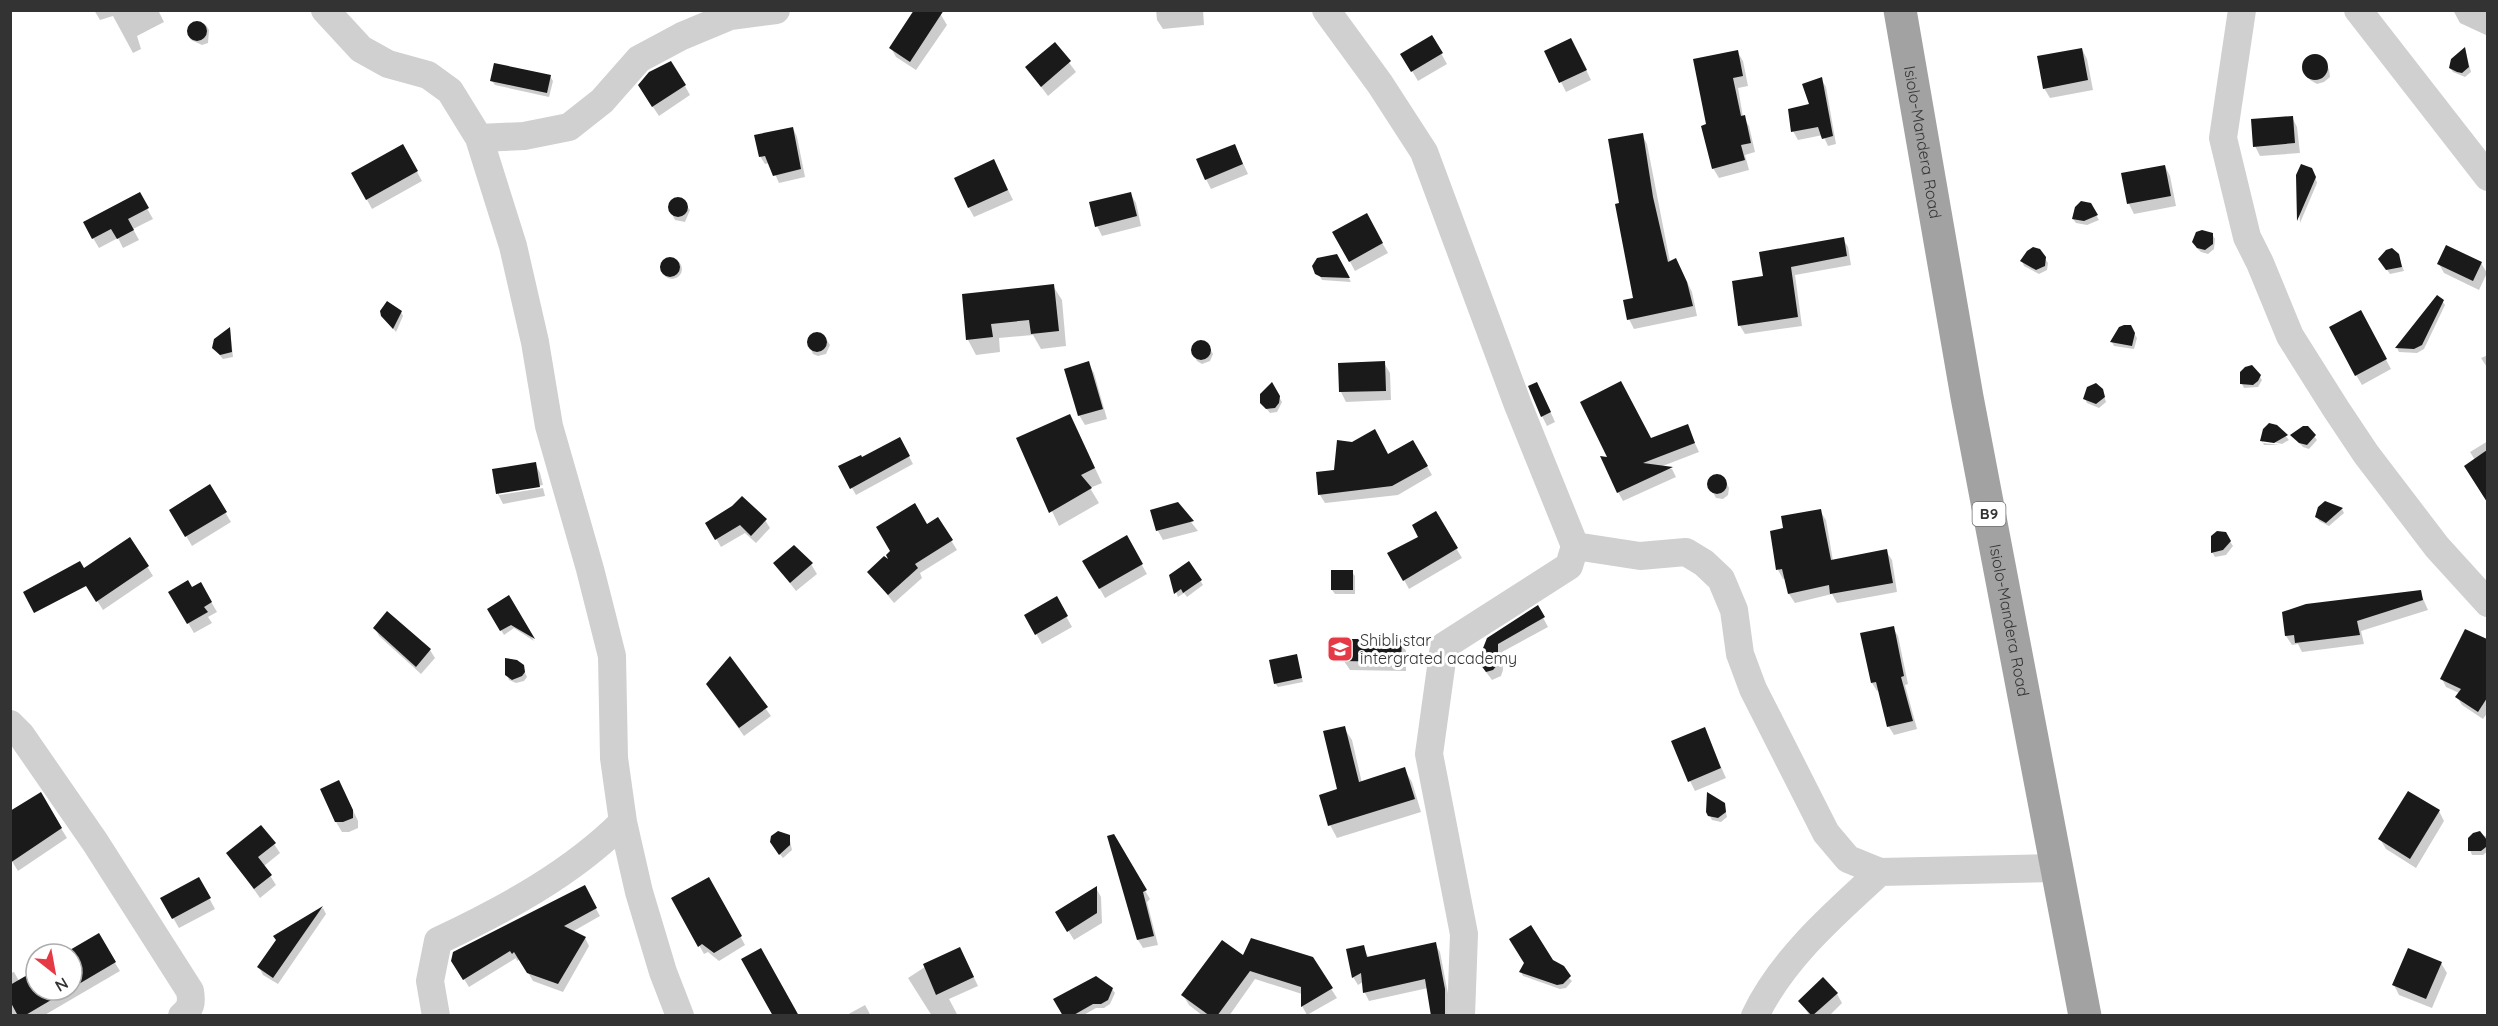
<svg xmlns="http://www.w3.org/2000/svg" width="2498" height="1026" font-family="Quicksand,sans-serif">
<rect width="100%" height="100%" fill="#fff"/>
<path fill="#0003" d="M94 10H158L164 22 137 36 141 49 133 53 113 16 100 20Z
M445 10H465V11L446 12Z
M935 10 941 15 947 25 916 70 896 57 891 48Z
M1156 10H1203L1204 25 1163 29 1157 20Z
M2453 10H2488V36L2460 23Z
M198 22 206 25 209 30 208 43 202 45 191 40 189 35V26Z
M1432 37 1447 64 1418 81 1402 54Z
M1055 44 1076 72 1048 96 1027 68Z
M1576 49 1591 80 1566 92 1546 52Z
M2082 49 2087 59 2093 90 2050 98 2044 88Z
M2465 49 2471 72 2465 77 2453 72 2450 68Z
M1737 51 1743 61 1748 86 1738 88 1743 117 1749 126 1755 152 1745 155 1749 170 1719 178 1713 168 1708 126Z
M2318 56 2329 69 2330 77 2324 82 2317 84 2310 80 2304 68 2308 58Z
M550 76 553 81 549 97 495 85 492 81Z
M1821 79 1826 87 1836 144 1828 146 1823 135 1798 140 1793 131 1811 105Z
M685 86 690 95 659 116 645 95Z
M2292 117 2297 127 2300 153 2260 156 2255 146Z
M793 128 797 137 805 177 779 183 770 163 765 164 760 156Z
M1642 135 1647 144 1670 262 1676 260 1681 269 1692 292 1697 316 1634 329 1629 319 1635 299 1620 204Z
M403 146 422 181 372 209 353 174Z
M1235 146 1248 174 1211 189 1206 179Z
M2165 166 2170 176 2176 206 2134 214 2129 204 2123 174Z
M999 171 1013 200 974 217 969 208Z
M2314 174 2317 183 2300 223 2297 176Z
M1130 193 1136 203 1141 226 1102 236 1097 226Z
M139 194 153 219 133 229 139 240 123 248 118 238 99 248 93 238Z
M680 198 690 210 685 222 675 220 669 208 670 203Z
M2090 205 2099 220 2087 225 2076 223 2073 219Z
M1366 215 1388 253 1355 271 1334 232Z
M2212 234 2215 239 2214 249 2208 254 2201 252 2196 247Z
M1843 239 1848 247 1851 265 1795 275 1802 326 1745 334 1740 326 1765 277Z
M2039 250 2048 263 2047 270 2039 274 2024 266 2022 261Z
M2398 255 2404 271 2390 274 2383 264Z
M1336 256 1351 282 1322 280 1314 266Z
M662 269a10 10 0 1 1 20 0a10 10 0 1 1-20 0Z
M2481 263 2487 273 2479 290 2444 273 2439 264Z
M1053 286 1062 300 1066 346 1041 349 1033 335 999 338 1000 352 976 355 968 340 963 296Z
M2442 301 2445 305 2424 349 2417 353 2399 352 2397 348Z
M401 312 403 316 396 332 382 315Z
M2366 322 2391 369 2362 385 2356 375Z
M2130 327 2137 338 2134 349 2114 346 2112 342Z
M230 329 233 357 223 359 217 352Z
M812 334H821L827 340 830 345 826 354 818 356 813 354 808 343Z
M1200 340 1207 343 1213 354 1210 361 1202 364 1197 361 1192 351 1196 343Z
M2488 355V369L2481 358Z
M1088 363 1094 373 1107 419 1085 425 1079 415Z
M1384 363 1390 373 1391 400 1346 402 1341 392 1340 364Z
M2256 370 2262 380 2258 387 2244 388 2242 384Z
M1272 385 1282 402 1277 412 1270 413 1265 407Z
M2102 390 2106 402 2099 408 2087 403 2085 399Z
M1542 393 1555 422 1547 426 1542 416Z
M2270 424 2277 426 2289 440 2282 444 2263 440V443L2280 445H2264L2262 441 2265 429Z
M1687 426 1699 452 1660 467 1672 469 1676 477 1623 501 1618 492 1609 459Z
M1077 430 1102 483 1090 488 1099 503 1059 526 1018 439Z
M2292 435 2314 436 2317 440 2309 449 2303 447Z
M900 439 913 464 856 495 840 467 861 459Z
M2488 441V490L2483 493 2475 460 2470 452Z
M1413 442 1432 475 1398 495 1325 503 1320 495 1336 472 1388 456Z
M535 463 540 473 543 485 499 492V495L543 488 545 496 503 504 498 494 494 470Z
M1717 475 1724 478 1729 488 1728 495 1723 499 1716 498 1709 485V481Z
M210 487 231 522 192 546 171 510Z
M2325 502 2342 509 2344 513 2329 526 2319 521 2317 516Z
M1177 504 1198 531 1163 540 1158 531 1152 511Z
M1820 511 1826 520 1833 561 1886 551 1892 560 1897 592 1837 603 1832 594 1795 603 1789 594 1786 578 1783 579 1778 570 1771 532 1785 529Z
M1435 513 1462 558 1409 589 1390 554 1420 538Z
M938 519 957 550 920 573 922 578 894 603 869 572 892 564Z
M765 520 770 528 756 543 745 533 721 547 707 523Z
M2225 534 2233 546 2226 555 2215 557 2212 552Z
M1126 537 1147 574 1105 598 1084 561Z
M130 539 153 576 103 610 86 583Z
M1189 563 1203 585 1187 597 1184 593 1178 597 1170 576Z
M775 564H811L817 574 796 591Z
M1332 571 1352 572 1355 576V594H1335L1332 590Z
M201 584 217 612 208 617 212 623 194 633 170 592 192 589Z
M2420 592 2428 610 2361 631 2364 644 2302 652 2298 644 2292 645 2286 636Z
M508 597 534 641 514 628 504 635 491 614Z
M1056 598 1072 627 1042 644 1026 616Z
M1538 608 1548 627 1502 652 1503 670 1501 676 1492 680 1480 664V658Z
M375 628 430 650 435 658 421 674 379 636Z
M1893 628 1898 636 1908 684 1905 685 1917 729 1894 735 1889 727 1879 690 1877 691 1872 683Z
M2466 631 2488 640V712L2483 719 2462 705 2457 697 2459 693 2446 687 2442 679Z
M1401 641 1406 651V671L1350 670 1344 661Z
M1296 656 1303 682 1278 687 1275 683Z
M730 659 771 716 744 736 713 693Z
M522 666 527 677 524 681 516 683 509 680 507 675Z
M1344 728 1352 740 1362 783 1404 769 1412 782 1421 812 1337 838 1330 825 1339 790Z
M1704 729 1726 778 1695 791 1690 781Z
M344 791 358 821V828L349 832H342L336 822Z
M40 794 67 838 18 871 10 858Z
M1724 804 1727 817 1721 822 1712 820 1706 808Z
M2439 811 2444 821 2416 868 2386 849 2380 839Z
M2479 834 2488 837V851L2483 855H2472L2470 850Z
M789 836 792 850 783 858 774 847Z
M1113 836 1150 899 1147 902 1158 945 1143 948 1138 940 1109 837Z
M274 844 280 853 264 866 276 885 260 898 228 853Z
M199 879 215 909 179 928 162 899Z
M709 879 745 945 719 961 708 952 704 954 673 899Z
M584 887 600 916 572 932 585 938 589 946 563 992 533 981 520 959 517 961 516 958 469 987 452 960Z
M1096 888 1101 897 1102 923 1074 940 1057 912Z
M323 908 326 914 278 984 263 975 259 967 278 940 275 936Z
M98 935 120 971 43 1016H20L18 1013 10 1016V973L14 972 19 981 36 972V990H72V954H66Z
M1435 944 1440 952 1449 999V1016H1433L1428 988 1369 1001 1365 993 1363 982 1358 985 1353 977 1363 947 1369 958Z
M964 957 978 986 949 999 958 1016H932L908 978 925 967Z
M1243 957 1312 959 1337 998 1307 1015 1302 1006V994L1255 979 1229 1016H1203L1189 1005 1183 995Z
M1552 961 1572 981 1566 988 1560 989 1523 976 1521 972Z
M2441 963 2447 973 2432 1008 2399 995 2394 985Z
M1112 989 1115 993 1110 1004 1104 1008H1096L1082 1016H1064Z
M1837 994 1842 1003 1829 1016H1810L1800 1001Z
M865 1005 871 1016H845Z"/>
<path fill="#1a1a1a" d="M914 10H944L910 62 889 48Z
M187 31a10 10 0 1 1 20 0a10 10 0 1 1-20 0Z
M1432 35 1443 53 1411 72 1400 54Z
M1571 38 1587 70 1559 83 1544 51Z
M1055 42 1071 61 1041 87 1025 67Z
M2465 47 2469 67 2462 73 2457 72 2449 68 2451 59Z
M2082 48 2088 80 2043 89 2037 56Z
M1738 50 1743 76 1733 78 1741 116 1745 115 1751 143 1741 145 1745 160 1712 169 1701 126 1706 124 1693 59Z
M2302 67a13 13 0 1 1 26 0a13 13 0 1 1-26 0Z
M671 61 686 85 652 107 638 85 649 72Z
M494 63 551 75 547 93 490 81Z
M1822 77 1833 136 1822 139 1818 127 1791 132 1788 109 1809 104 1802 84Z
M2293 116 2295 143 2253 147 2251 119Z
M793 127 801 169 773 176 765 156 759 157 754 135Z
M1643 133 1653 197 1668 262 1676 258 1687 282 1693 306 1627 320 1623 300 1633 298 1615 204 1619 203 1608 139Z
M403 144 418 171 366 200 351 173Z
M1235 144 1243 164 1205 180 1196 159Z
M994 159 1008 190 968 208 954 178Z
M2301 164 2312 168 2316 177 2297 221 2296 175Z
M2165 165 2171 196 2127 204 2121 173Z
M140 192 149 208 128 219 134 230 117 239 111 229 92 239 83 222Z
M1131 192 1137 216 1095 227 1089 202Z
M668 207a10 10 0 1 1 20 0a10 10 0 1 1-20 0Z
M2081 201 2091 203 2098 215 2084 221 2072 219 2075 207Z
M1367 213 1383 243 1349 262 1332 232Z
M2202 230 2213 233V244L2205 250 2197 248 2192 242 2196 232Z
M1844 237 1847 256 1791 267 1798 317 1738 326 1732 281 1763 276 1759 252Z
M2446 245 2482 262 2473 281 2437 264Z
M2033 247 2040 249 2046 257 2045 266 2036 270 2020 261 2027 251Z
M2392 248 2399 254 2402 267 2386 270 2378 259 2386 250Z
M1337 254 1350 278 1321 277 1315 274 1312 266 1317 258Z
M660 267a10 10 0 1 1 20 0a10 10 0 1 1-20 0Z
M1054 284 1059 331 1031 334 1029 320 991 324 993 337 966 340 962 294Z
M2437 295 2444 300 2422 345 2414 349 2395 348Z
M387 301 402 311 393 329 381 316 380 311Z
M2361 310 2387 359 2355 376 2329 327Z
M2124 325H2131L2135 333 2132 346 2110 342 2119 327Z
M230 327 232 352 220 355 212 348 214 339Z
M807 342a10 10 0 1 1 20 0a10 10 0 1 1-20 0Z
M1191 350a10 10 0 1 1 20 0a10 10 0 1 1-20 0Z
M1089 361 1103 409 1078 416 1064 369Z
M1385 361 1386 391 1339 392 1338 363Z
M2252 365 2261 375 2258 381 2253 385 2240 384V372L2245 367Z
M1621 381 1651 438 1688 424 1695 443 1643 463 1673 467 1617 493 1600 456 1607 457 1580 402Z
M1272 382 1280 396 1279 403 1275 408 1266 409 1260 403V394Z
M1537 382 1551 412 1541 417 1528 386Z
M2096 383 2103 389 2105 397 2096 404 2083 399 2087 387Z
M1070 414 1095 468 1081 475 1092 488 1049 513 1016 438Z
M2269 423 2277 425 2288 435 2274 443 2260 441 2263 429Z
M2303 426H2308L2316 435 2307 445 2299 443 2290 435Z
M1375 429 1388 454 1413 440 1428 466 1392 486 1318 495 1316 472 1334 470 1337 440 1352 442Z
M900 437 910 456 850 489 838 466 861 455 862 457Z
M2487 450V502L2464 466Z
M536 462 540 487 496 494 492 469Z
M1707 484a10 10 0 1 1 20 0a10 10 0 1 1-20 0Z
M210 484 227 512 185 537 169 510Z
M742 496 767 519 751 536 740 525 715 540 705 523 732 506Z
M2325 501 2343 508 2326 523 2315 517 2318 507Z
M1178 502 1194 521 1156 531 1150 510Z
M915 503 927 524 938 517 953 540 915 564 918 568 888 595 867 572 884 556 888 559 886 555 890 551 876 527Z
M1821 509 1831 560 1887 549 1893 583 1830 594 1829 585 1788 594 1782 569 1776 570 1770 531 1783 528 1781 516Z
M1436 511 1458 548 1403 581 1387 553 1418 537 1412 525Z
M2217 531 2226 532 2231 541 2223 550 2211 553V536Z
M1127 535 1143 564 1099 589 1082 561Z
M130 537 149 566 96 602 86 586 34 613 23 592 80 561 84 568Z
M794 545 813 563 790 583 773 563Z
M1189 561 1202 580 1183 593 1181 589 1174 594 1169 575Z
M1331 570H1353V590H1331Z
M188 580 192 587 201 582 212 602 204 607 208 612 187 624 168 592Z
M2421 590 2423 600 2357 621 2360 635 2295 643 2294 635 2285 636 2282 612 2306 604Z
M509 595 535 639 511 625 500 631 487 609Z
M1057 596 1068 616 1035 635 1024 615Z
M1538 605 1545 617 1498 644V664L1493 670 1486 672 1478 661 1487 638Z
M387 611 431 649 416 667 373 628Z
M1894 626 1904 676 1901 677 1913 721 1887 727 1876 682 1871 683 1860 633Z
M2465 629 2487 639V698L2478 712 2455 697 2461 689 2440 679Z
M1343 639H1402L1401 662 1343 661Z
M1297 654 1302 678 1274 684 1269 660Z
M730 656 768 707 739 728 706 684Z
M505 658 517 660 524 665 525 672 522 676 512 680 505 675Z
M1345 726 1359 782 1405 767 1415 799 1328 826 1319 795 1337 789 1323 731Z
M1705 727 1721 768 1688 782 1671 741Z
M339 780 353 810V818L343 822H335L320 789Z
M2408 791 2440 810 2410 859 2378 839Z
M41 792 62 828 10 863V811Z
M1707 792 1725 803 1726 812 1718 818 1708 816 1706 812Z
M261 825 276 843 258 857 272 875 254 889 226 853Z
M778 831 790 835V845L779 855 770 842 771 836Z
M2480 831 2487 840 2486 847 2481 851H2468V838L2473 833Z
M1114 834 1147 890 1143 892 1154 936 1137 940 1107 836Z
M199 877 211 898 172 919 160 898Z
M709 877 742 936 714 953 702 944 698 947 671 898Z
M585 885 597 908 564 926 586 937 558 984 527 973 514 952 512 954 510 951 463 980 451 961 453 952Z
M1097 886V913L1067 932 1055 912Z
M323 906 273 978 257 967 276 940 273 936Z
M1531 925 1553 960 1564 966 1571 976 1563 984 1557 985 1519 972 1524 963 1509 939Z
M99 933 116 962 72 988V954H63Z
M1251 938 1313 957 1333 988 1301 1007V987L1250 971 1217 1016H1210L1181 995 1222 940 1243 955Z
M1436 942 1445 989V1016H1431L1425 979 1363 993 1361 973 1352 978 1346 949 1364 945 1367 957Z
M960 947 974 977 936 995 923 964Z
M761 948 799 1016H773L741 959Z
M2408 948 2442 962 2426 999 2392 985Z
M36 970V990H68L24 1016H18L10 1001V985Z
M1096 976 1113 988 1108 1000 1101 1004H1093L1072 1016H1063L1053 999Z
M1823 977 1838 993 1812 1016 1798 1001Z"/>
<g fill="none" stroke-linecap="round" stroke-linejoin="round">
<path stroke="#d0d0d0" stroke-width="28" d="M325 10 361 49 388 64 428 75 450 91 479 138 513 246 535 342 549 426 590 569 612 656 614 758 623 822 639 892 663 972 680 1016
M1326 10 1380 84 1424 152 1518 405 1575 546 1569 566 1444 646 1429 754 1464 934 1461 1016
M2242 10 2223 138 2247 237 2260 263 2290 336 2336 409 2366 454 2437 547 2488 603
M2358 10 2488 177
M479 138 524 136 569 127 602 101 639 59 682 36 730 16 776 10
M1575 546 1640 556 1686 552 1704 563 1721 579 1734 610 1740 654 1753 689 1826 833 1848 859 1880 872 2057 868
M10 724 21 735 95 842 190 991C192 1003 191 1008 182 1016
M436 1016 430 981 438 941C505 909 571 874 623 822
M1755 1016C1782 959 1835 913 1880 872"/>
<path stroke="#a2a2a2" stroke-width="33" id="s1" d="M1900 10 1967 397 2085 1016"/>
</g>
<defs>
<g id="school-square" transform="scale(1.35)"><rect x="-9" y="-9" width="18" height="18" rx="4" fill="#e63946" stroke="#fff"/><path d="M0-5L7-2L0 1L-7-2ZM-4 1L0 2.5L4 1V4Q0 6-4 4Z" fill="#fff"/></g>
</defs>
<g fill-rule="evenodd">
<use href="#school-square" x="1340" y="649"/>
</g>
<g text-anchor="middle" stroke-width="6" stroke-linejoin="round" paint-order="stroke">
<rect fill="#fff" stroke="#707070" stroke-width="1.5" x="1972.5" y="502" width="33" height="24" rx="4.5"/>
<g font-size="15" font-weight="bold" fill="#333">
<text x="1989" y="519">B9</text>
</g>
<g font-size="16" fill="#333" stroke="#fff">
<text dy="6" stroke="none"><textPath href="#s1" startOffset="134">Isiolo-Mandera Road</textPath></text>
<text dy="6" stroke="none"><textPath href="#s1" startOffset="620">Isiolo-Mandera Road</textPath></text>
</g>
<g font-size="16" fill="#333" stroke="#fff" text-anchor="start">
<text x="1360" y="646">Shibli star<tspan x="1360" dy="18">intergrated academy</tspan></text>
</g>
</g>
<rect width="2498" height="1026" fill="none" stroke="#333333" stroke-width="24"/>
<g transform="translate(54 972) rotate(149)"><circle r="28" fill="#ffffff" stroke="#adadad" stroke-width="1.5"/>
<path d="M0-4.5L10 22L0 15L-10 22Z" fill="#e63946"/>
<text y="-9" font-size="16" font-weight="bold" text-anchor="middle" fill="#333333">N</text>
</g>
</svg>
